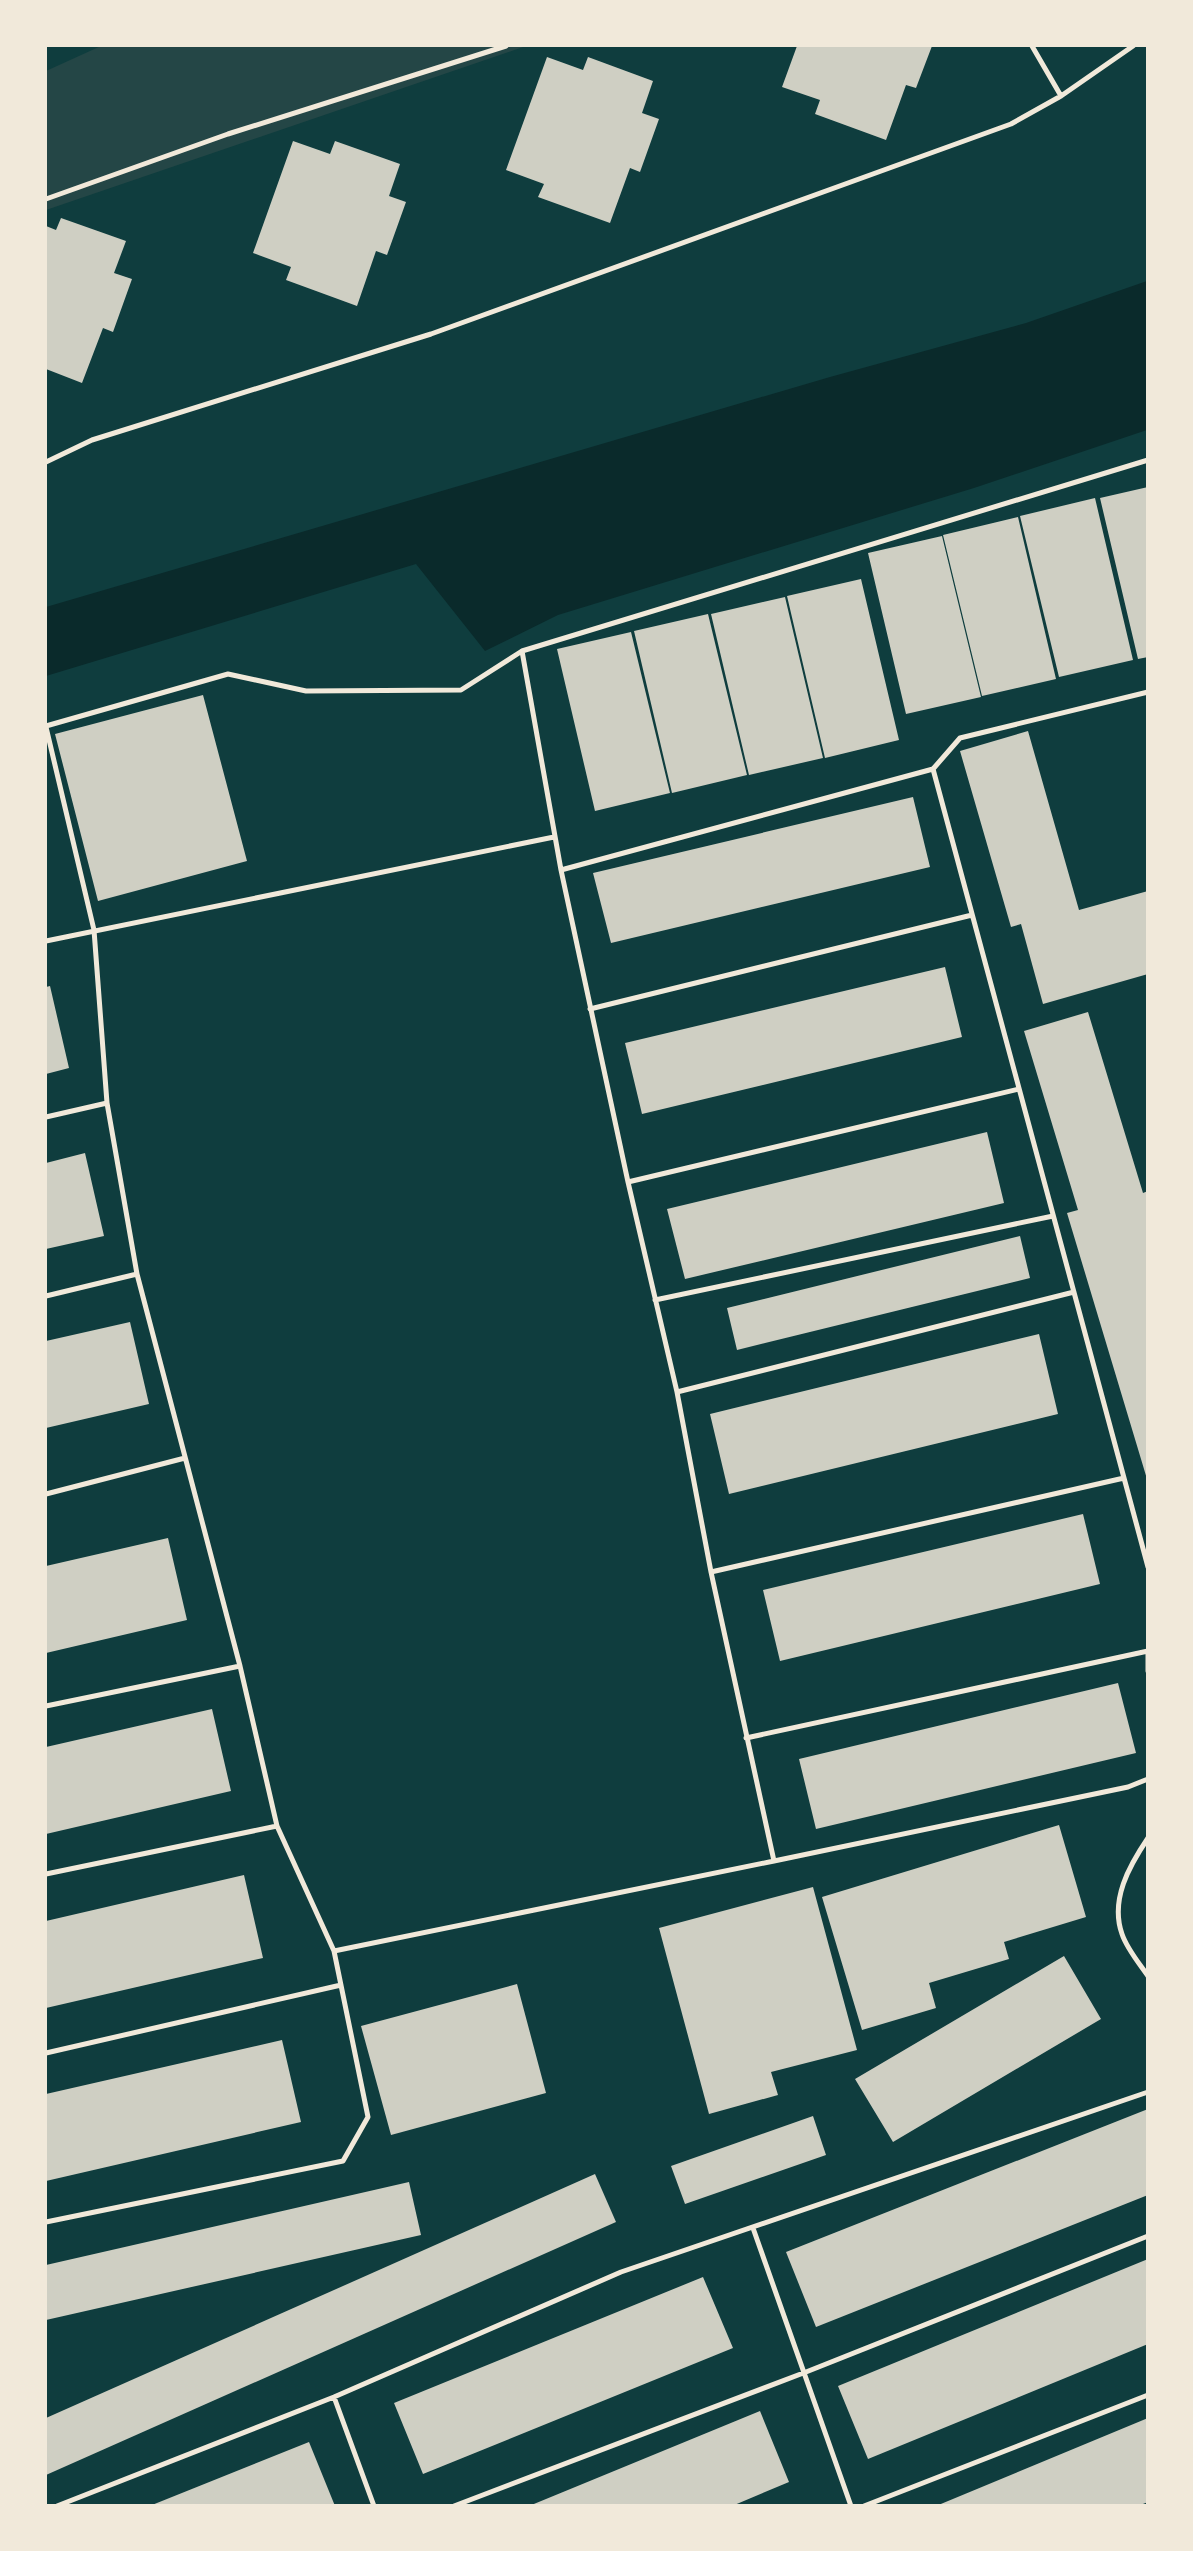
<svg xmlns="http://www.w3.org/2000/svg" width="1193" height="2551" font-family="'IBM Plex Serif',serif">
<rect width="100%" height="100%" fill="#0f3d3e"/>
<path fill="#244646" d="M101 46H526L46 210V71Z"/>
<path fill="#0a2a2b" d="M1147 281V430L974 488 558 615 485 651 416 564 46 676V607L830 377 1026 323Z"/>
<path fill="#cfcfc3" d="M797 46H932L916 88 906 85 886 140 815 114 820 100 782 87Z
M547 57 583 70 588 57 653 81 642 113 659 119 640 172 630 168 610 223 538 197 544 184 506 170Z
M293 141 330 154 335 141 400 164 389 196 406 202 387 255 376 251 357 306 286 280 291 267 253 253Z
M61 218 126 241 114 273 132 279 113 332 103 328 82 383 46 369V226L56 230Z
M1148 487V657L1138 659 1100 498Z
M1095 498 1133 660 1059 677 1020 516Z
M1018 517 1056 679 982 696 943 535Z
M942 536 981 697 906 714 868 553Z
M861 579 899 740 825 758 787 596Z
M785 597 823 758 749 775 711 614Z
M708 614 747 775 672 793 634 631Z
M631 632 670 793 595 811 557 649Z
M203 695 247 861 98 901 55 734Z
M1028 731 1079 910 1148 891V974L1043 1004 1021 924 1011 927 960 751Z
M913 797 930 867 611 943 593 873Z
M945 967 962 1037 642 1114 625 1043Z
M50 986 69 1068 46 1074V987Z
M1088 1012 1143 1193 1148 1191 1147 1479 1067 1213 1078 1210 1024 1031Z
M987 1132 1004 1203 685 1279 667 1209Z
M85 1153 104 1236 46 1249V1163Z
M1020 1236 1030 1278 737 1350 727 1308Z
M130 1322 149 1404 46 1428V1341Z
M1039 1334 1058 1414 729 1494 710 1414Z
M1083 1514 1100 1584 780 1661 763 1590Z
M168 1538 187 1620 46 1653V1566Z
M1118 1683 1136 1753 816 1829 799 1759Z
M212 1709 231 1791 46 1834V1747Z
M1059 1825 1086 1917 1004 1942 1009 1959 929 1983 936 2008 862 2030 822 1897Z
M244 1875 263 1958 46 2008V1921Z
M813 1887 857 2050 771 2072 778 2095 709 2114 659 1928Z
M1064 1956 1101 2019 893 2142 855 2079Z
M517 1984 546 2093 391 2135 361 2026Z
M282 2040 301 2122 46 2181V2094Z
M1148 2109V2195L816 2327 786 2252Z
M813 2116 826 2155 685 2204 671 2166Z
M595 2174 616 2222 46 2475V2418Z
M409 2182 421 2235 46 2320V2265Z
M1148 2259V2344L868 2459 838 2386Z
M703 2277 733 2348 423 2474 394 2403Z
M760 2411 789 2482 732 2506H529Z
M1148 2418V2502L1138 2506H936Z
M309 2442 335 2506H152V2505Z"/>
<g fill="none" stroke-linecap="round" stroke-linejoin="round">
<path stroke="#f1e9da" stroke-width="5" d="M1032 46 1061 96
M46 199 228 134 506 46
M46 462 92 440 431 334 1011 124 1061 96 1133 46
M522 651 561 870 628 1182 677 1392 711 1572 774 1861 1128 1787 1148 1779
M1148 692 960 738 933 769 1148 1567
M46 726 228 674 306 691 461 690 522 651 1148 460
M46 727 94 930 107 1103 137 1274 240 1666 277 1826 334 1951 368 2117 343 2161 46 2222
M561 870 933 769
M46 941 554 837
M590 1009 972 915
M46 1117 107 1103
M628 1182 1019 1089
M46 1296 137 1274
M655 1300 1053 1216
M677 1392 1074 1292
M46 1494 185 1458
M711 1572 1124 1478
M1148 1653V1671
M46 1706 240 1666
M746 1738 1148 1651
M1148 1838C1129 1866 1110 1900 1122 1934 1127 1949 1139 1963 1148 1976
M46 1874 277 1826
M334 1951 774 1861
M46 2053 341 1985
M753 2228 851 2506
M334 2397 374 2506
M57 2506 334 2397 621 2272 1148 2092
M454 2506 806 2372 1148 2236
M864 2506 1148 2395"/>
</g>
<rect width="1193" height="2551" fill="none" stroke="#f1e9da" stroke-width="94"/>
</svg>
